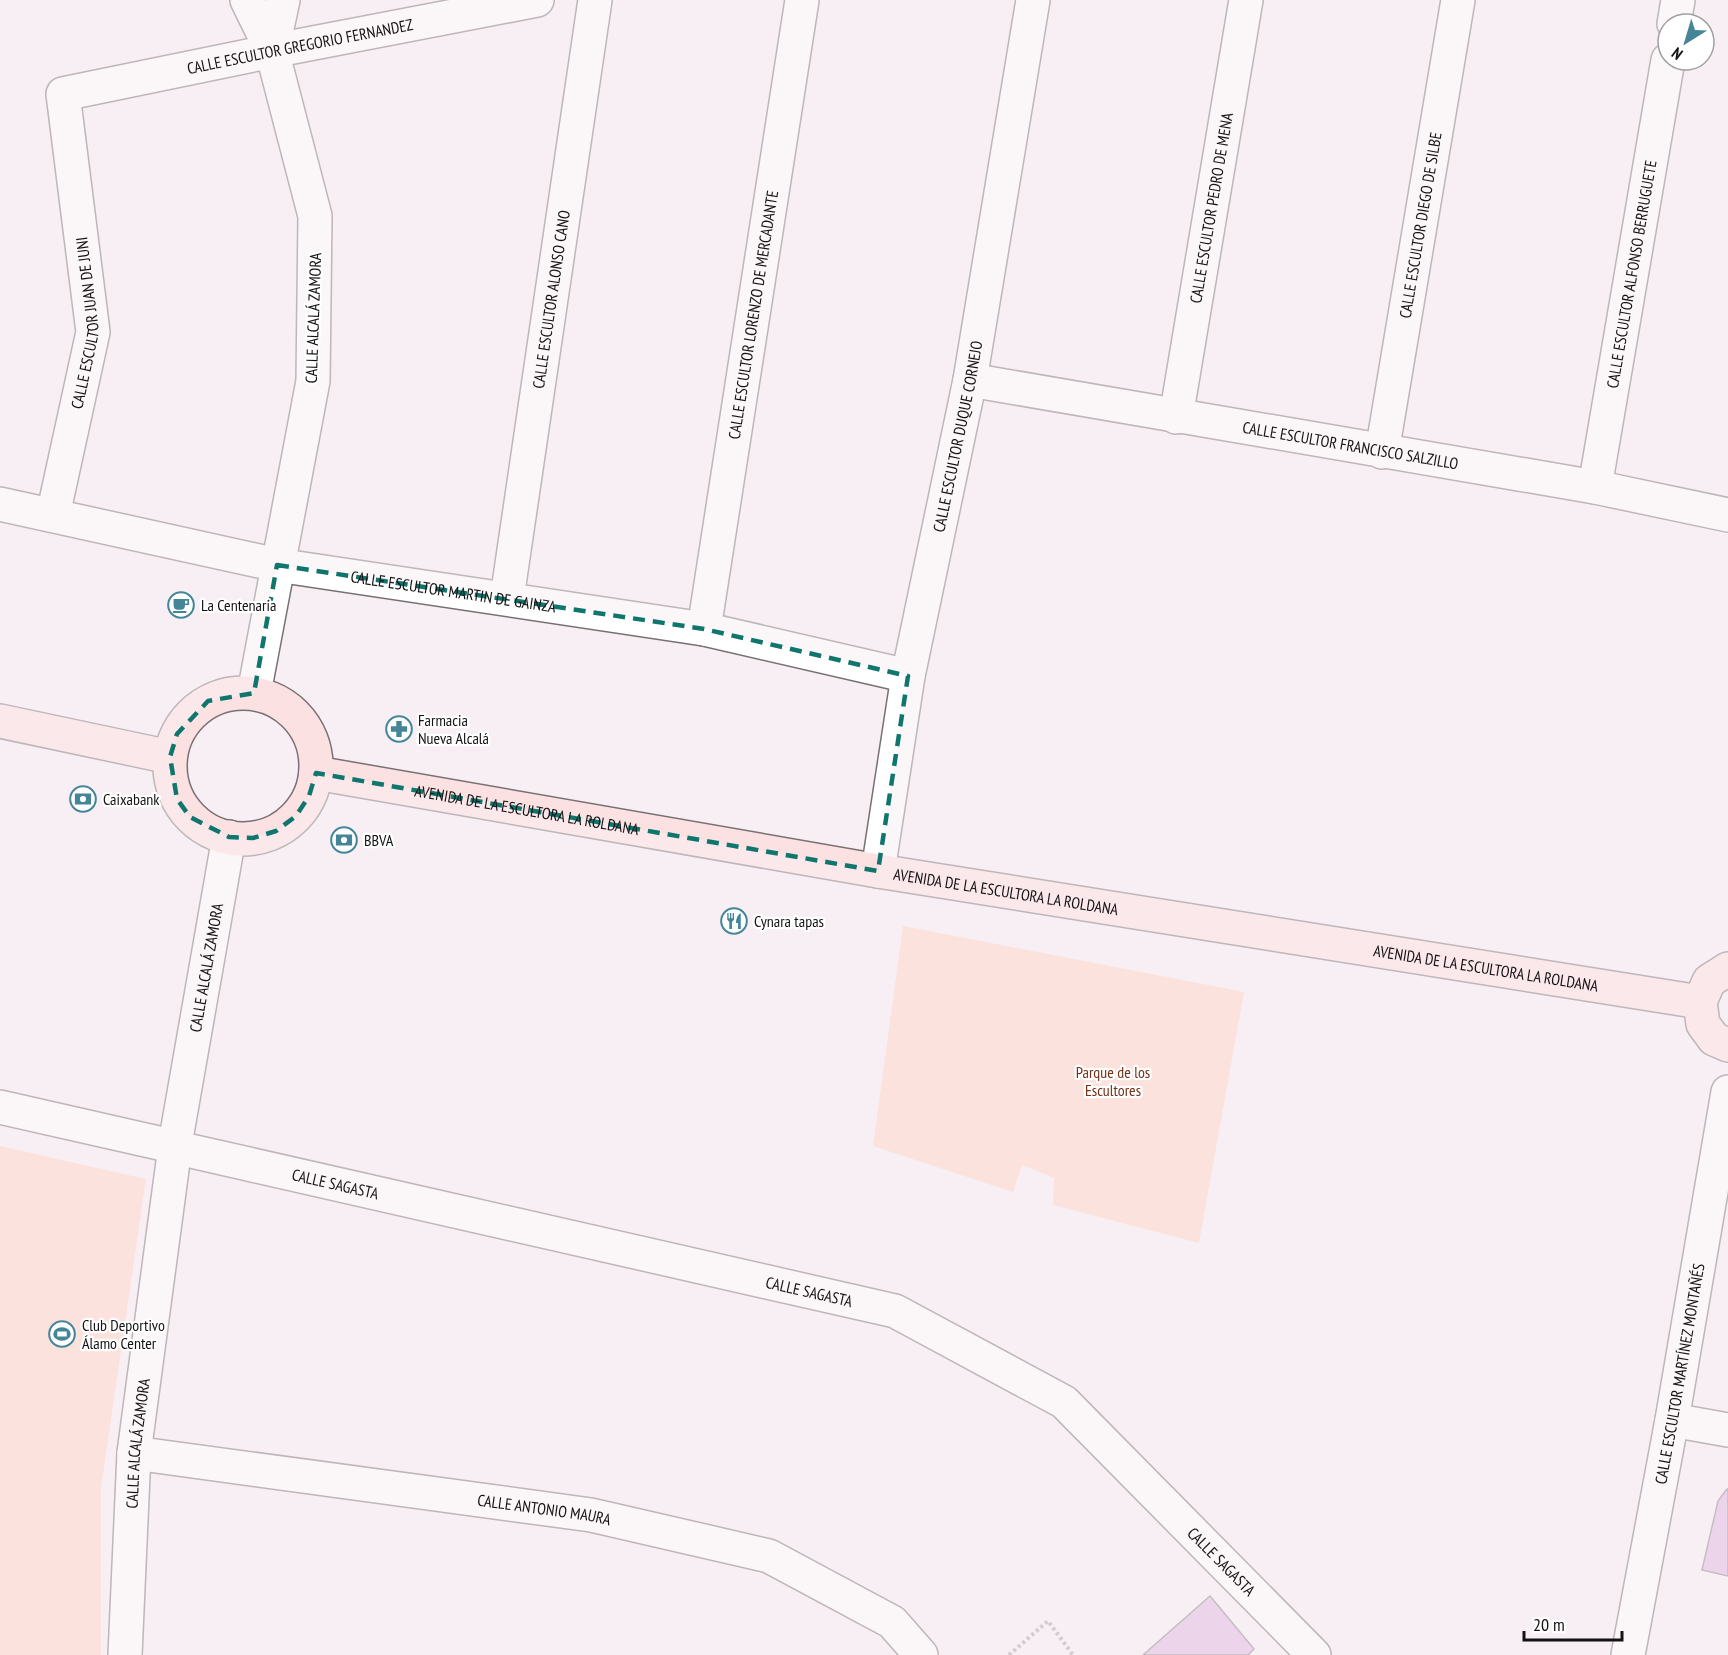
<svg xmlns="http://www.w3.org/2000/svg" width="1728" height="1655" font-family="'PT Sans Narrow',sans-serif">
<rect width="100%" height="100%" fill="#f7eff3"/>
<path fill="#ffd3c4" d="M903 926 1244 992 1199 1243 1053 1205 1054 1178 1022 1165 1013 1192 873 1146Z
M0 1146 146 1179 101 1488V1655H0Z"/>
<path fill="#deb7e3" stroke="#878287" stroke-width="1.5" d="M1727 1489H1728V1576L1702 1570 1718 1501Z
M1210 1596 1254 1649 1248 1655H1143Z"/>
<g fill="none" stroke-linecap="round" stroke-linejoin="round">
<g stroke="#787174" stroke-width="36">
<g id="street">
<path d="M247 0 272 51 315 216 313 381 254 693"/>
<path d="M1674 24 1678 0"/>
<path d="M272 51 283 0"/>
<path id="s1" d="M970 380 1595 487 1728 515"/>
<path id="s2" d="M1176 417 1246 0"/>
<path id="s3" d="M1382 452 1458 0"/>
<path id="s4" d="M1595 487 1668 60"/>
<path id="s5" d="M0 504 277 565 704 629 908 676"/>
<path id="s6" d="M53 515 93 332 63 94 272 51 537 0"/>
<path id="s7" d="M507 598 595 0"/>
<path id="s8" d="M704 629 802 0"/>
<path id="s9" d="M878 871 908 676 970 380 1033 0"/>
<path d="M0 1107 163 1144"/>
<path id="s10" d="M177 1133 229 837"/>
<path id="s11" d="M191 1151 895 1311 1064 1402 1314 1655"/>
<path d="M1672 1420 1728 1430"/>
<path id="s12" d="M134 1453 591 1515 769 1556 892 1622 921 1655"/>
<path id="s13" d="M125 1655 134 1453 173 1162"/>
<path id="s14" d="M1628 1655 1672 1420 1728 1092"/>
</g>
</g>
<g stroke="#787174" stroke-width="36">
<g id="secondary">
<circle cx="243" cy="766" r="73"/>
<path d="M0 721 170 757"/>
<path id="s15" d="M316 773 878 871 1700 1002"/>
<path d="M1728 969 1709 981 1700 1002 1703 1024 1714 1039 1728 1045"/>
</g>
</g>
<path stroke="#a7a2a5" stroke-width="4" stroke-dasharray="3 3" stroke-linecap="butt" d="M1009 1655 1048 1621 1073 1655"/>
<use href="#street" stroke="#fff" stroke-width="33"/>
<use href="#secondary" stroke="#fce1e3" stroke-width="33"/>
</g>
<path d="M0 0H1728V1655H0ZM277 565 704 629 908 676 878 871 316 773 309 796 296 816 276 831 253 838 229 837 190 817 177 799 170 757 177 734 208 701 254 693Z" fill="#f7eff3" fill-opacity=".55" fill-rule="evenodd"/>
<path fill="none" stroke="#0f766e" stroke-width="4.5" stroke-dasharray="12 8" stroke-linejoin="round" d="M277 565 704 629 908 676 878 871 316 773 309 796 296 816 276 831 253 838 229 837 190 817 177 799 170 757 177 734 208 701 254 693Z"/>
<defs>
<g id="cafe-ring" transform="scale(1.35)"><circle r="9.5" fill="#fff" stroke="#448598" stroke-width="1.5"/><path d="M-5.5-4.5H6V0H3Q3 3.5 0 3.5H-2.5Q-5.5 3.5-5.5 0ZM3-3.2v2h1.7v-2ZM-6 4.5H4V6H-6Z" fill="#448598"/></g>
<g id="pharmacy-ring" transform="scale(1.35)"><circle r="9.5" fill="#fff" stroke="#448598" stroke-width="1.5"/><path d="M-2-6h4v4h4v4h-4v4h-4v-4h-4v-4h4Z" fill="#448598"/></g>
<g id="bank-ring" transform="scale(1.35)"><circle r="9.5" fill="#fff" stroke="#448598" stroke-width="1.5"/><path d="M-6-4H6V4H-6ZM0-2.3a2.3 2.3 0 1 0 0 4.6a2.3 2.3 0 1 0 0-4.6Z" fill="#448598"/></g>
<g id="restaurant-ring" transform="scale(1.35)"><circle r="9.5" fill="#fff" stroke="#448598" stroke-width="1.5"/><path d="M-5-6h1v4h1v-4h1v4h1v-4h1v5L-1.5 .5V6h-2V.5L-5-1ZM5-6V6H3V1.5H1.5Q1.5-4 5-6Z" fill="#448598"/></g>
<g id="stadium-ring" transform="scale(1.35)"><circle r="9.5" fill="#fff" stroke="#448598" stroke-width="1.5"/><path d="M0-5a6.5 5 0 1 0 0 10a6.5 5 0 1 0 0-10ZM-3.5-1.8h7v3.6h-7Z" fill="#448598"/></g>
</defs>
<g fill-rule="evenodd">
<use href="#cafe-ring" x="181" y="605"/>
<use href="#pharmacy-ring" x="399" y="729"/>
<use href="#bank-ring" x="83" y="799"/>
<use href="#bank-ring" x="344" y="840"/>
<use href="#restaurant-ring" x="734" y="921"/>
<use href="#stadium-ring" x="62" y="1334"/>
</g>
<g text-anchor="middle" stroke-width="4.5" stroke-linejoin="round" paint-order="stroke">
<g font-size="16" fill="#141213" stroke="#fff">
<text dy="6" stroke="none"><textPath href="#s6" startOffset="669">CALLE ESCULTOR GREGORIO FERNANDEZ</textPath></text>
<text dy="6" stroke="none"><textPath href="#s2" startOffset="212">CALLE ESCULTOR PEDRO DE MENA</textPath></text>
<text dy="6" stroke="none"><textPath href="#s3" startOffset="230">CALLE ESCULTOR DIEGO DE SILBE</textPath></text>
<text dy="6" stroke="none"><textPath href="#s4" startOffset="216">CALLE ESCULTOR ALFONSO BERRUGUETE</textPath></text>
<text dy="6" stroke="none"><textPath href="#s7" startOffset="302">CALLE ESCULTOR ALONSO CANO</textPath></text>
<text dy="6" stroke="none"><textPath href="#s8" startOffset="318">CALLE ESCULTOR LORENZO DE MERCADANTE</textPath></text>
<text transform="translate(313 318) rotate(-88)" y="6">CALLE ALCALÁ ZAMORA</text>
<text dy="6" stroke="none"><textPath href="#s6" startOffset="196">CALLE ESCULTOR JUAN DE JUNI</textPath></text>
<text dy="6" stroke="none"><textPath href="#s9" startOffset="442">CALLE ESCULTOR DUQUE CORNEJO</textPath></text>
<text dy="6" stroke="none"><textPath href="#s1" startOffset="386">CALLE ESCULTOR FRANCISCO SALZILLO</textPath></text>
<text dy="6" stroke="none"><textPath href="#s5" startOffset="462">CALLE ESCULTOR MARTIN DE GAINZA</textPath></text>
<text dy="6" stroke="none"><textPath href="#s15" startOffset="214">AVENIDA DE LA ESCULTORA LA ROLDANA</textPath></text>
<text dy="6" stroke="none"><textPath href="#s15" startOffset="700">AVENIDA DE LA ESCULTORA LA ROLDANA</textPath></text>
<text dy="6" stroke="none"><textPath href="#s10" startOffset="168">CALLE ALCALÁ ZAMORA</textPath></text>
<text dy="6" stroke="none"><textPath href="#s15" startOffset="1186">AVENIDA DE LA ESCULTORA LA ROLDANA</textPath></text>
<text dy="6" stroke="none"><textPath href="#s11" startOffset="148">CALLE SAGASTA</textPath></text>
<text dy="6" stroke="none"><textPath href="#s11" startOffset="634">CALLE SAGASTA</textPath></text>
<text dy="6" stroke="none"><textPath href="#s14" startOffset="286">CALLE ESCULTOR MARTÍNEZ MONTAÑÉS</textPath></text>
<text dy="6" stroke="none"><textPath href="#s13" startOffset="212">CALLE ALCALÁ ZAMORA</textPath></text>
<text dy="6" stroke="none"><textPath href="#s12" startOffset="414">CALLE ANTONIO MAURA</textPath></text>
<text dy="6" stroke="none"><textPath href="#s11" startOffset="1138">CALLE SAGASTA</textPath></text>
</g>
<g font-size="16" fill="#141213" stroke="#fff" text-anchor="start">
<text x="201" y="611">La Centenaria</text>
<text x="418" y="726">Farmacia<tspan x="418" dy="18">Nueva Alcalá</tspan></text>
<text x="103" y="805">Caixabank</text>
<text x="364" y="846">BBVA</text>
<text x="754" y="927">Cynara tapas</text>
<text x="82" y="1331">Club Deportivo<tspan x="82" dy="18">Álamo Center</tspan></text>
</g>
<g font-size="16" fill="#753017" stroke="#fff">
<text x="1113" y="1078">Parque de los<tspan x="1113" dy="18">Escultores</tspan></text>
</g>
</g>
<g transform="translate(1686 42) rotate(217)"><circle r="28" fill="#ffffff" stroke="#a1a0a1" stroke-width="1.5"/>
<path d="M0-4.5L10 22L0 15L-10 22Z" fill="#448598"/>
<text y="-9" font-size="16" font-weight="bold" text-anchor="middle" fill="#141213">N</text>
</g>
<path d="M1524 1631v9h98v-9" fill="none" stroke="#141213" stroke-width="3"/>
<text x="1533" y="1631" font-size="18" fill="#141213" stroke="#ffffff" stroke-width="4.5" paint-order="stroke">20 m</text>
</svg>
